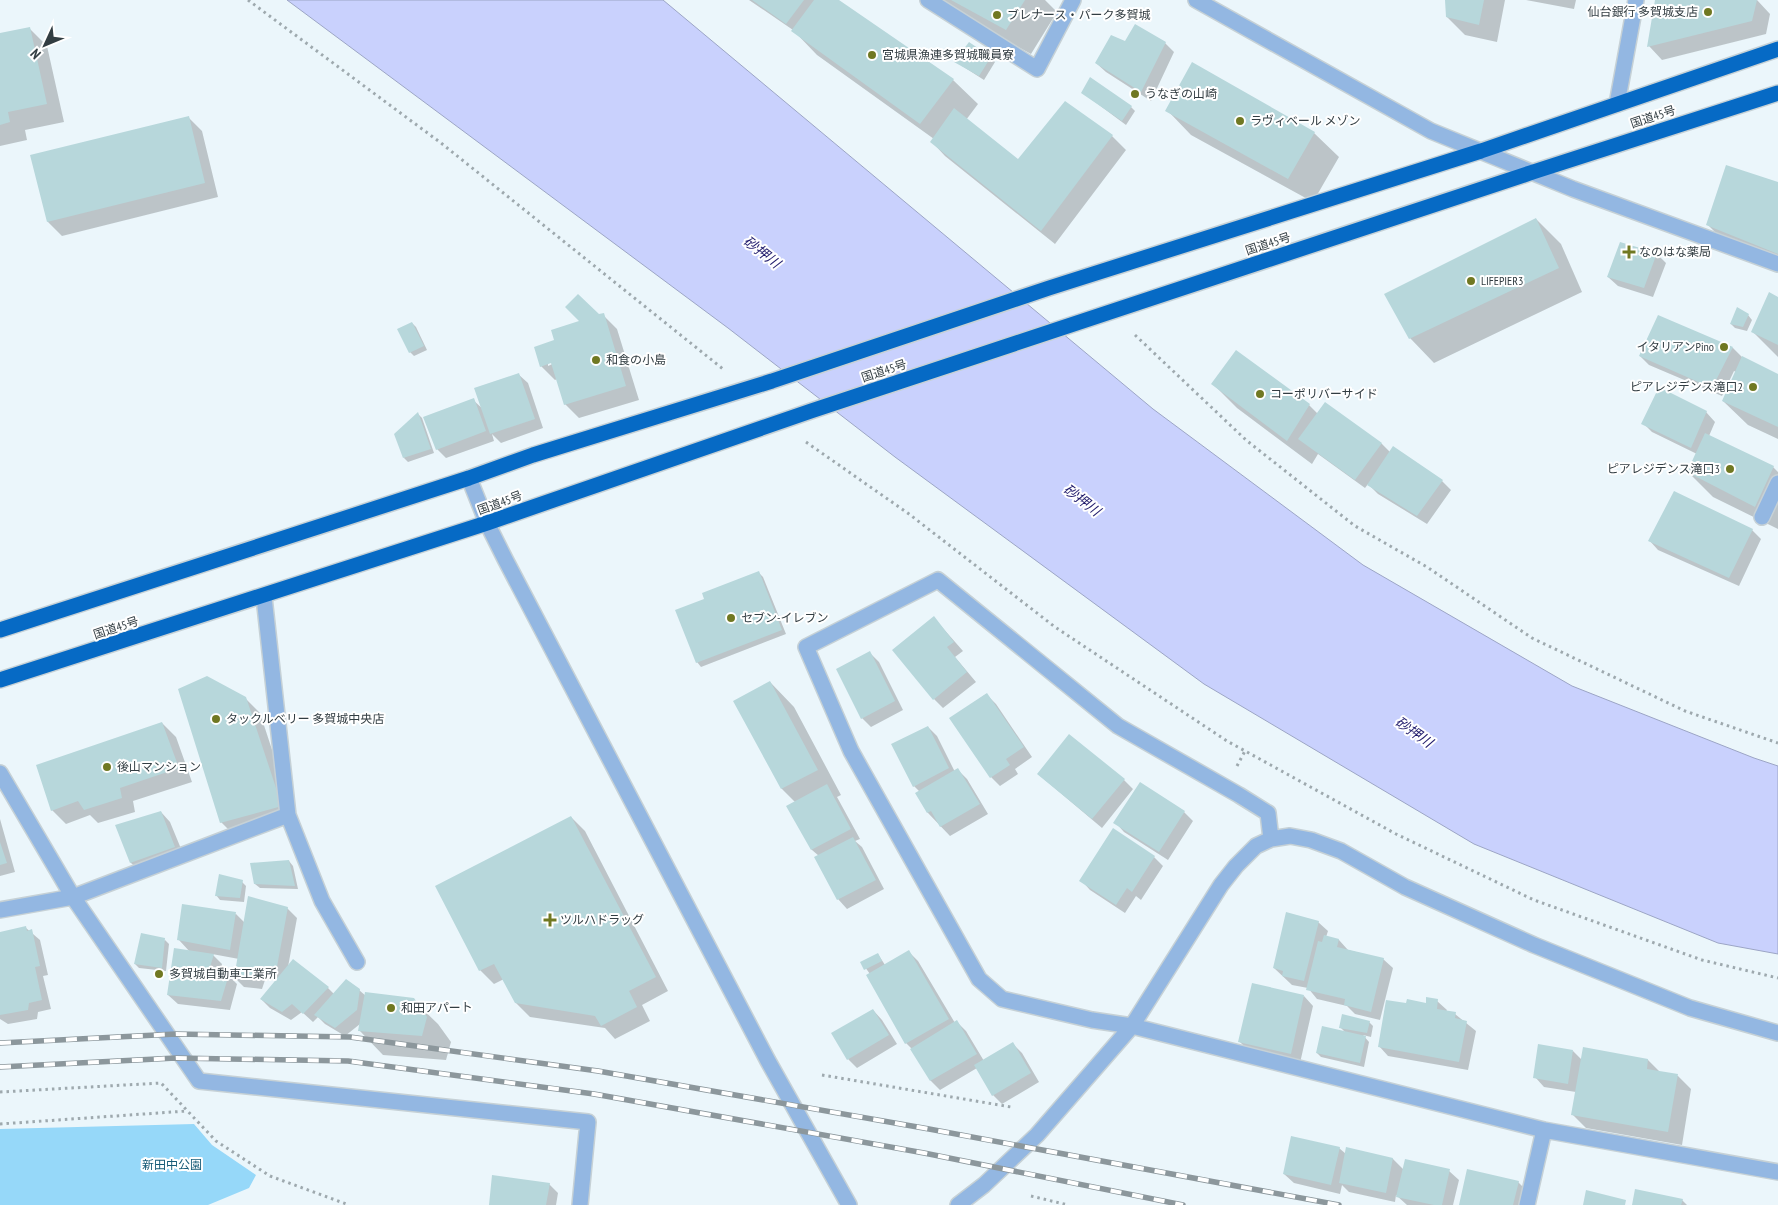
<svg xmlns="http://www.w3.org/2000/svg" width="1778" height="1205" font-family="'PT Sans Narrow','Noto Sans JP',sans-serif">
<rect width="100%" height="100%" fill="#ebf6fb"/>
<path fill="#96d8f9" d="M194 1124 212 1145 256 1175 249 1188 208 1205H0V1129Z"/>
<path fill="#c9d1fd" stroke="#9ca5c5" d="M287 0H663L1153 409 1363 565 1572 686 1754 758 1778 766V954L1718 943 1474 844 1204 684 895 457 728 328Z"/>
<path fill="#0003" fill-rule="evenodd" d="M749 0H837L953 80 978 104 966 120 1018 161 1065 103 1112 136 1126 150 1055 244 945 156 932 142 934 139 817 55 793 30Z
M934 0H1045L1057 12 1031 54Z
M1447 0H1505L1497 42 1465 35 1447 17Z
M1526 0H1576L1574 9Z
M1656 0H1757L1770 14 1766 34 1662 60 1649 46Z
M29 28 47 46 64 122 25 130 27 140 0 146V34Z
M1126 43H1165L1174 52 1151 101 1106 72 1096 63Z
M990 58 995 62 984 80 956 62Z
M1083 93 1131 107 1135 111 1126 125Z
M1167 110 1314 133 1339 157 1313 202 1191 135Z
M188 117 202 131 218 197 62 236 48 222 31 156Z
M1778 183V261L1721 238 1707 224Z
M1536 219 1561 244 1582 292 1434 363 1410 338Z
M1657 254 1666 263 1653 297 1618 286 1608 277Z
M1778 298V357L1753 332Z
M603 315 617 329 639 400 579 418 565 404 557 379 555 380 541 366 556 341ZM557 362 548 366V363Z
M1748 315 1752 320 1747 331 1735 328 1731 324Z
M412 323 416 327 427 350 414 356 410 352Z
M1733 348 1742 357 1778 375V439L1748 425 1723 401 1736 372 1734 371 1722 396 1649 365 1640 356Z
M518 374 528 383 543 428 501 443 492 434 494 441 446 458 437 449 473 400 483 409Z
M1213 384 1309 405 1318 414 1325 404 1382 444 1391 453 1442 481 1451 490 1427 524 1378 494 1368 484 1365 488 1318 454 1312 464 1237 408Z
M1706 412 1715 422 1709 436 1773 467 1778 472V529L1713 497 1688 472 1697 454 1652 432 1643 423Z
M418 414 422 418 434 453 408 462 404 458Z
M1752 530 1761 539 1739 586 1658 550 1649 540Z
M759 573 763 577 786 634 701 667 697 662 705 600Z
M934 618 963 651 955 657 976 682 943 708 934 699Z
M870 653 879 662 903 710 871 727 862 718Z
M770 682 794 707 841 795 837 797 860 839 855 841 862 847 884 889 847 909 838 899 819 856 812 850 788 806 795 802 782 789 735 701Z
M986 694 996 704 1032 757 1015 769 1018 774 1000 786 991 777 951 719Z
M245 698 260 713 295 820 235 836 221 822Z
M162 723 176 737 192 782 133 801 135 812 98 823 90 815 66 824 52 810Z
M928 727 937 736 955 772 958 770 967 779 988 814 950 836 928 813 917 793 920 792 914 786Z
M1038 774 1124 780 1133 789 1102 828Z
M161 812 170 822 184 856 141 872 131 863 117 826Z
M1184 812 1193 821 1168 860 1124 832 1115 822Z
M571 817 585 831 668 991 642 1005 650 1021 615 1039 605 1028 530 1017 516 1003 504 979 494 984 480 970 437 887Z
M0 819 15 872 0 876Z
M1154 857 1163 866 1141 900 1136 896 1125 913 1090 890 1081 880Z
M289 861 293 866 298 889 260 888 255 884Z
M242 882 246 886 244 902 220 900 216 895Z
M287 908 297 918 288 967 328 988 334 994 359 990 366 996 413 1000 438 1024 451 1042 446 1060 383 1055 359 1030 360 1024 345 1036 325 1024 318 1017 313 1022 302 1012 291 1020 270 1008 261 999 277 980H265L262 989 244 987 235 978 239 959 212 954 222 964 220 972 228 975 237 984 230 1010 178 1004 168 995 190 952 179 940 236 914 245 923Z
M1318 922 1328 931 1326 937 1339 940 1348 950 1383 959 1393 968 1380 1020 1355 1014 1347 1006 1317 999 1308 988 1292 985 1274 968Z
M26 928 40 940 48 975 43 976 51 1009 38 1012 37 1019 8 1024 0 1019V934Z
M165 940 169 944 166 971 139 968 135 964Z
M909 952 918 961 955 1023 957 1022 966 1031 984 1061 1013 1044 1022 1053 1039 1082 1002 1104 993 1095 977 1068 940 1090 931 1081 912 1049 906 1043 870 974 862 963 878 954 885 965Z
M1304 996 1313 1006 1300 1063 1249 1051 1240 1042Z
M1437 1001 1447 1010 1446 1012 1455 1014 1476 1031 1468 1070 1388 1056 1379 1046 1427 1004Z
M873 1010 882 1020 897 1044 857 1068 848 1059Z
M1369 1022 1373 1026 1371 1037 1363 1035 1369 1042 1364 1067 1321 1057 1317 1053 1346 1033 1340 1027Z
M1573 1051 1582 1060H1648L1661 1073 1678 1076 1691 1089 1682 1145 1586 1128 1572 1114 1576 1092 1544 1087 1535 1077Z
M1339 1148 1346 1154 1393 1159 1404 1170 1449 1171 1459 1180 1453 1205H1407L1396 1195 1395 1202 1349 1192 1342 1185 1340 1194 1294 1183 1284 1174Z
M1518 1182 1527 1191 1524 1205H1460Z
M549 1184 558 1193 556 1205H490Z
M1682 1200 1687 1205H1633Z"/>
<path fill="#b7d7db" d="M752 0H804L786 24Z
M814 0H839L954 79 920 124 791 31Z
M951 0H1025L1006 30Z
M1445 0H1484L1479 25 1446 17Z
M1655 0H1757L1752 21 1647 47Z
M1135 24 1166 42 1141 92 1095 63 1111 35 1125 41Z
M30 27 47 104 8 112 10 122 0 125V33Z
M969 42 991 57 979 76 954 62Z
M1192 62 1315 132 1288 179 1165 111Z
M1090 77 1132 106 1122 121 1081 93Z
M1065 101 1113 135 1041 231 930 142 954 108 1018 159Z
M189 116 205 183 47 222 30 155Z
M1726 165 1778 182V254L1706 225Z
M1536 218 1559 268 1409 339 1384 294Z
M1620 242 1657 253 1644 288 1607 277Z
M1769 292 1778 297V345L1751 332Z
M578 294 599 314 604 313 626 386 564 405 551 363 540 367 534 347 554 340 551 330 579 321 565 307Z
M1737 307 1749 314 1743 327 1730 324Z
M1658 315 1733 347 1712 388 1639 356Z
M412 322 424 346 409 353 397 329Z
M1236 350 1310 404 1287 441 1211 384Z
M1742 356 1778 374V427L1722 401Z
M519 373 535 419 490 434 474 388Z
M1659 387 1707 411 1691 448 1641 424Z
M474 398 486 431 436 450 423 417Z
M1325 402 1382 443 1355 480 1298 439Z
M418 412 431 449 403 458 394 434Z
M1705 433 1774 466 1755 507 1687 472Z
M1393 446 1443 480 1417 516 1367 485Z
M1674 491 1753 529 1729 578 1648 541Z
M759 571 782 630 696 663 675 610 704 599 702 593Z
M934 616 954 642 947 647 967 672 933 700 892 650Z
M870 651 895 701 861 719 836 669Z
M207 676 246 697 282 806 220 823 178 689Z
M770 681 818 770 781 789 733 701Z
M987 693 1024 747 1006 759 1010 765 990 778 949 718Z
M162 722 179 768 120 788 122 798 84 810 78 801 51 811 36 765Z
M928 726 949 768 913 787 891 744Z
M1069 734 1125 779 1092 819 1037 774Z
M958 768 980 804 940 827 931 811 927 813 915 793Z
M1140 782 1185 811 1159 852 1113 823Z
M827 784 851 829 811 850 786 806Z
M161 811 175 847 130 863 115 825Z
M571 816 656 977 629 991 637 1007 601 1026 595 1016 515 1003 494 964 479 971 435 886Z
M1113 828 1155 856 1132 892 1127 888 1116 905 1079 881Z
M853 837 876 880 837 900 814 857Z
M0 842 7 863 0 865Z
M289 860 295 886 254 884 250 863Z
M219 874 243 880 240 898 215 896Z
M248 896 288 907 276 972 256 971 253 980 234 978Z
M182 904 236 912 230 950 177 940Z
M1286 912 1319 921 1304 981 1282 976 1283 971 1273 968Z
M26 926 27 931 32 929 40 966 35 967 42 1000 29 1003 28 1010 0 1015V932Z
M141 933 165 938 162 968 134 964Z
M1324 935 1339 939 1337 947 1384 958 1371 1012 1344 1005 1345 999 1306 990 1318 941 1322 942Z
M174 948 214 954 210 967 229 974 221 1001 167 995Z
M909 950 949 1019 905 1044 866 975Z
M878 953 882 961 864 970 860 962Z
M293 959 329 987 303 1014 292 1004 282 1012 260 999Z
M346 979 360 989 357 1010 335 1028 314 1015Z
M1252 983 1304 995 1291 1054 1238 1042Z
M365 992 414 998 427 1017 422 1036 358 1031Z
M1426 997 1438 999 1437 1009 1456 1012 1455 1018 1467 1021 1459 1062 1378 1047 1386 1000 1406 1003 1407 999 1426 1003Z
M873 1009 889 1035 847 1060 831 1033Z
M1342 1014 1370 1021 1367 1033 1339 1028Z
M957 1020 977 1054 930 1081 910 1049Z
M1322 1026 1366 1036 1360 1063 1316 1053Z
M1013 1042 1031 1073 992 1096 974 1065Z
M1538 1044 1573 1050 1568 1084 1533 1078Z
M1583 1047 1648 1059 1647 1069 1678 1074 1668 1132 1571 1115Z
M1291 1136 1340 1147 1331 1185 1283 1174Z
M1346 1147 1393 1158 1386 1193 1339 1183Z
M1405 1159 1450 1169 1442 1205H1434L1396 1197Z
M1467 1169 1519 1181 1513 1205H1459Z
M492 1175 550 1183 546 1205H489Z
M1635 1189 1683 1199 1681 1205H1632Z
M1586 1190 1626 1200 1625 1205H1583Z"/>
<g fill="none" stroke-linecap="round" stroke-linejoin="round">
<g stroke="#c6d1d6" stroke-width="18">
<path id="minor" d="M928 0 1037 69 1073 0
M1196 0 1431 131 1573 189 1778 264
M1617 104 1636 0
M469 478 487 523 505 559 768 1061 849 1205
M1762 517 1778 483
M264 597 288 815 322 901 357 962
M0 773 73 897 199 1081 588 1122 580 1205
M1271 839 1268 813 1239 795 1118 726 938 580 806 647 851 751 979 979 1002 999 1092 1020 1132 1026 1544 1130 1778 1172
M0 910 73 897 288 815
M958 1205 984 1185 1037 1135 1132 1026 1221 885 1236 866 1256 846 1271 839 1290 836 1311 840 1341 851 1405 887 1534 945 1690 1008 1778 1033
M1527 1205 1544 1130"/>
</g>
<g stroke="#c6d1d6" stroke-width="18">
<path id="highway" d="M0 630 469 478 533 455 772 381 1049 288 1481 151 1778 49
M0 680 487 523 811 411 1533 172 1778 93"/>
</g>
<path stroke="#9ea9ae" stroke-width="3" stroke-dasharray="2.5 4" stroke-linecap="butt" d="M248 0 441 143 723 369
M1135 335 1246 440 1355 526 1427 567 1532 638 1685 711 1778 743
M806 442 909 514 1055 627 1227 741 1396 834 1534 900 1702 960 1778 978
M1237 766 1245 751
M822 1075 1011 1107
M0 1092 161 1083 216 1141 270 1176 349 1205
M0 1124 187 1111
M1031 1196 1068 1205"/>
<use href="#minor" stroke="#93b7e2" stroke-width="15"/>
<use href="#highway" stroke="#066ac5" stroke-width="15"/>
<g stroke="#8c979c" stroke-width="5.5">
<path id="rail" d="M0 1043 176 1034 350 1037 598 1071 929 1129 1339 1205
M0 1067 176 1058 348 1061 594 1094 924 1153 1183 1205"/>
</g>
<use href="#rail" stroke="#fff" stroke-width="4" stroke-dasharray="11" stroke-linecap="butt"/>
</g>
<g fill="#707822" stroke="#fff" stroke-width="2">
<circle cx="1708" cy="12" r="5"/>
<circle cx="997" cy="15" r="5"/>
<circle cx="872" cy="55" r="5"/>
<circle cx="1135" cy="94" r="5"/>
<circle cx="1240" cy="121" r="5"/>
<path d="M1626.5 244.5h5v5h5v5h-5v5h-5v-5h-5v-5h5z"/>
<circle cx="1471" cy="281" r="5"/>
<circle cx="1724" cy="347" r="5"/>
<circle cx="596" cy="360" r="5"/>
<circle cx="1753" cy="387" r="5"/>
<circle cx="1260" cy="394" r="5"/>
<circle cx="1730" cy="469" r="5"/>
<circle cx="731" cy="618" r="5"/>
<circle cx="216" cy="719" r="5"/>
<circle cx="107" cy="767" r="5"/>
<path d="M547.5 912.5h5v5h5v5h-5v5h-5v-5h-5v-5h5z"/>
<circle cx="159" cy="974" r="5"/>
<circle cx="391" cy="1008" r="5"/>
</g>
<g text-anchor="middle" stroke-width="4" stroke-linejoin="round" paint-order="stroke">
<g font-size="12" fill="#323d42" stroke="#fff" text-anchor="start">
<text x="1698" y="16" text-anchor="end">仙台銀行 多賀城支店</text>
<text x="1007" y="19">ブレナース・パーク多賀城</text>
<text x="882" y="59">宮城県漁連多賀城職員寮</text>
<text x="1145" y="98">うなぎの山崎</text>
<text x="1250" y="125">ラヴィベール メゾン</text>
<text x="1639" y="256">なのはな薬局</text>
<text x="1481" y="285">LIFEPIER3</text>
<text x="1714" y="351" text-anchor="end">イタリアンPino</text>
<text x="606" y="364">和食の小島</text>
<text x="1743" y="391" text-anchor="end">ピアレジデンス滝口2</text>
<text x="1270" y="398">コーポリバーサイド</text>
<text x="1720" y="473" text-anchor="end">ピアレジデンス滝口3</text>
<text x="741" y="622">セブン-イレブン</text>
<text x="226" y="723">タックルベリー 多賀城中央店</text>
<text x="117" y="771">後山マンション</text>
<text x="560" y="924">ツルハドラッグ</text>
<text x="169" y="978">多賀城自動車工業所</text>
<text x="401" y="1012">和田アパート</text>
</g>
<g font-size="12" fill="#323d42" stroke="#fff">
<text transform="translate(1653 117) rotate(-18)" y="4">国道45号</text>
<text transform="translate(1268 244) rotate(-18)" y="4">国道45号</text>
<text transform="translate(884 371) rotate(-18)" y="4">国道45号</text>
<text transform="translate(500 503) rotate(-20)" y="4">国道45号</text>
<text transform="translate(116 628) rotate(-18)" y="4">国道45号</text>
</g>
<g font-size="12" fill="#165b77" stroke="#fff">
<text x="172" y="1169">新田中公園</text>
</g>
<g font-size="14" font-style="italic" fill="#211c6c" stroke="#fff">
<text transform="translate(762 252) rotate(38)" y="5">砂押川</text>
<text transform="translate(1082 500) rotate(37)" y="5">砂押川</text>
<text transform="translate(1414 732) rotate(35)" y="5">砂押川</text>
</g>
</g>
<g transform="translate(45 45) rotate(226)" stroke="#ffffff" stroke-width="4" paint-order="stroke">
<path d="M0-4L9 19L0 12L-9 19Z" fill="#323d42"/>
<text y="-8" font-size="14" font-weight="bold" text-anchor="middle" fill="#323d42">N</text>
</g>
</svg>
